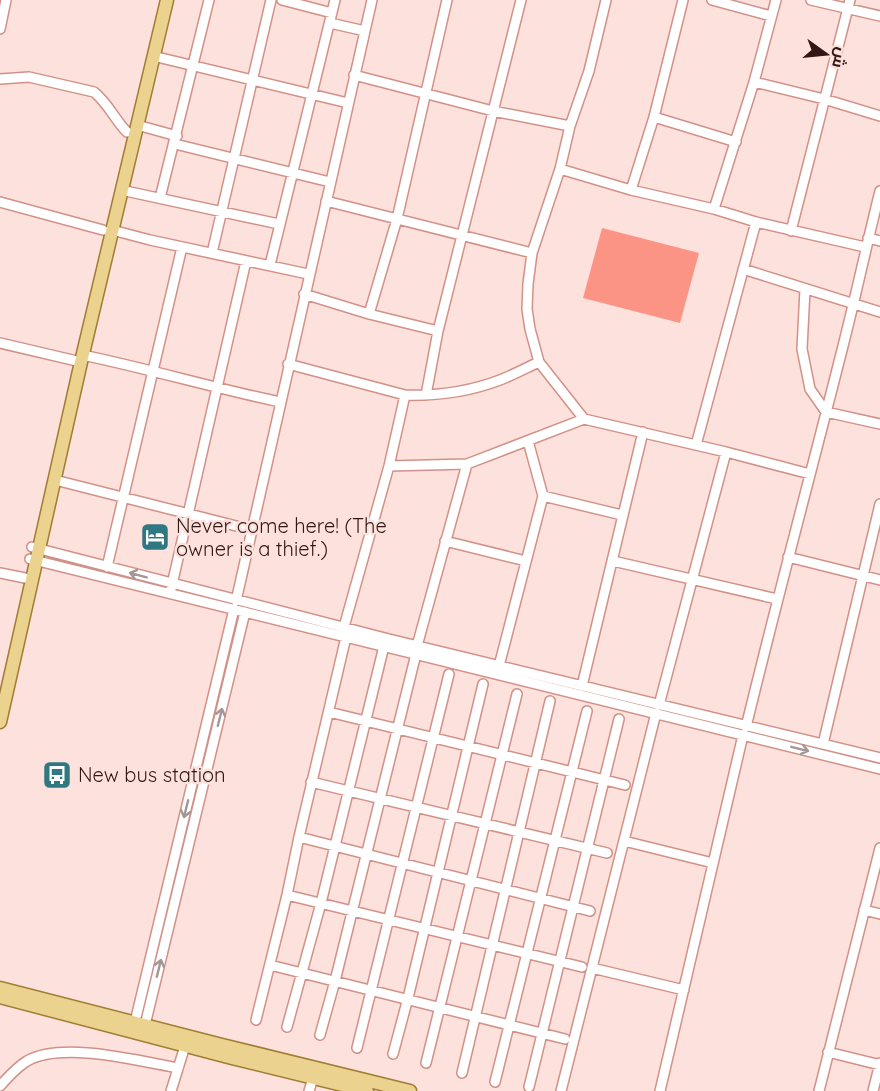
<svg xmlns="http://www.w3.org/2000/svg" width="880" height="1091" font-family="Quicksand,Cairo,sans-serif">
<rect width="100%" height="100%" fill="#fde1dc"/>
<path fill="#fc9486" d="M602 228 699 253 680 323 583 298Z"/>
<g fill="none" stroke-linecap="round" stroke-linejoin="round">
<g stroke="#d29188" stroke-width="12">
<path id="minor" d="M282 0 332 13
M606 0 589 71 570 126 560 169 532 253 528 284 527 309 530 329 539 362 584 419 726 452 810 474
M712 0 771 16
M811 0 880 16
M330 23 365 31
M0 29 6 0
M153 56 348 103
M354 75 493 111 570 126
M0 79 29 77 94 92C108 103 115 120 127 132
M754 82 824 99 880 116
M654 117 736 142
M137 125 177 136
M175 144 330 182
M560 169 631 190 714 209 756 222 865 247
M121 190 279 224
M631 190 654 117 683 0
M160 198 209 0
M326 201 532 253
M0 202 103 230
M714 209 754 82 776 0
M112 230 150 240 308 274
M791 231 850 0
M868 238 880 241
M212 253 271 0
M270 265 335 0
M743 269 880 312
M805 289 802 349 810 389 826 412 880 424
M304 294 369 314 438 331
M369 314 397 219 447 0
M0 343 81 362
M83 355C149 369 214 388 280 402
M288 364 405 395C436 396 471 391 500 380 513 375 526 368 539 362
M426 395 438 331 521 0
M696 445 756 222
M389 466 467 464 584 419
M55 480 252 530
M543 496 622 515
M445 541 526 561
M32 547 389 639 880 758
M788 557 880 580
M30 559 880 769
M613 561 777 599
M107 567 182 247
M0 573 25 578
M171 589 246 261
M236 601 372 0
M344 627 389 466 405 395
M346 637 299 837 590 911
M417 646 467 464
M499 666 543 496 528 441
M582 686 643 432
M659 705 726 452
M329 712 625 785
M746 727C777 599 811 473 843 346 856 295 867 243 880 191
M823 744 880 504
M311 782 607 853
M624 841 713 863
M287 895 582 967
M864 910 880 914
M270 965 565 1039
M592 968 684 990
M256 1020 287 895 299 837
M135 1022 234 609
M145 1025 245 612
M287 1027 321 903 384 646
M320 1035 335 981 416 654
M357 1048 449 674
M828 1052 880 1065
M393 1054 408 998 483 684
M426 1063 517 694
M462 1073 550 701
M495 1082 587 711
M0 1086C8 1077 17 1067 27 1061 63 1041 138 1061 178 1068
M529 1087 619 719
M171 1091 185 1046
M309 1091 313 1078
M561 1091 656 713
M660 1091 743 735
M819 1091 880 848
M873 1091 880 1063"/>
</g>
<g stroke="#a17d34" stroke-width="15">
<path id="major" d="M0 722 81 362 167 0
M0 988 222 1045 410 1091
M0 997 232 1058 367 1091"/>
</g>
<use href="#minor" stroke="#fff" stroke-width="9"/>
<use href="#major" stroke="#ebd28f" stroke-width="12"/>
</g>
<defs><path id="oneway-shaft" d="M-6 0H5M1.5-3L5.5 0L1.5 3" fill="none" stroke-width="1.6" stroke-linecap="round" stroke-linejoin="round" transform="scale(1.5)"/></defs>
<g stroke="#a29796">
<use href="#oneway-shaft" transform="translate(138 575) rotate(-165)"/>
<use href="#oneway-shaft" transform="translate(220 717) rotate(-76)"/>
<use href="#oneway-shaft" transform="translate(800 749) rotate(14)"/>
<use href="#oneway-shaft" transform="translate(186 809) rotate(104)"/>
<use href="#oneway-shaft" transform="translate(159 968) rotate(-76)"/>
</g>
<defs>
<g id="hotel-square" transform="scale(1.5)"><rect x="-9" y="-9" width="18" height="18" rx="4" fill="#2f7781" stroke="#fde1dc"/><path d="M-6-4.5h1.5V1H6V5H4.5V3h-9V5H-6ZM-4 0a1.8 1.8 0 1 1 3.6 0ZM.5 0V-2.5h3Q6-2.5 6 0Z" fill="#fff"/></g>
<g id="bus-square" transform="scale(1.5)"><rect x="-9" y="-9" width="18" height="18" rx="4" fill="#2f7781" stroke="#fde1dc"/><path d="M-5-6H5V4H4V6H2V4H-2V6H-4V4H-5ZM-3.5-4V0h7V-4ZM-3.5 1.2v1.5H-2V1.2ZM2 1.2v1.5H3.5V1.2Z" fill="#fff"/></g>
</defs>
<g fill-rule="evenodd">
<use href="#hotel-square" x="155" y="537"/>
<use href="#bus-square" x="57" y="775"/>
</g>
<g text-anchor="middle" stroke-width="5" stroke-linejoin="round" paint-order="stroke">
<g font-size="20" fill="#311815" stroke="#fde1dc" text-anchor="start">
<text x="176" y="533">Never come here! (The<tspan x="176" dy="23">owner is a thief.)</tspan></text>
<text x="78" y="782">New bus station</text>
</g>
</g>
<g transform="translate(826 54) rotate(105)" stroke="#fde1dc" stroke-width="4.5" paint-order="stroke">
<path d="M0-4.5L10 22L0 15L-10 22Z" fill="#311815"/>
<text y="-9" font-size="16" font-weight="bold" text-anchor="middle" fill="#311815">ش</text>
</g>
</svg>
